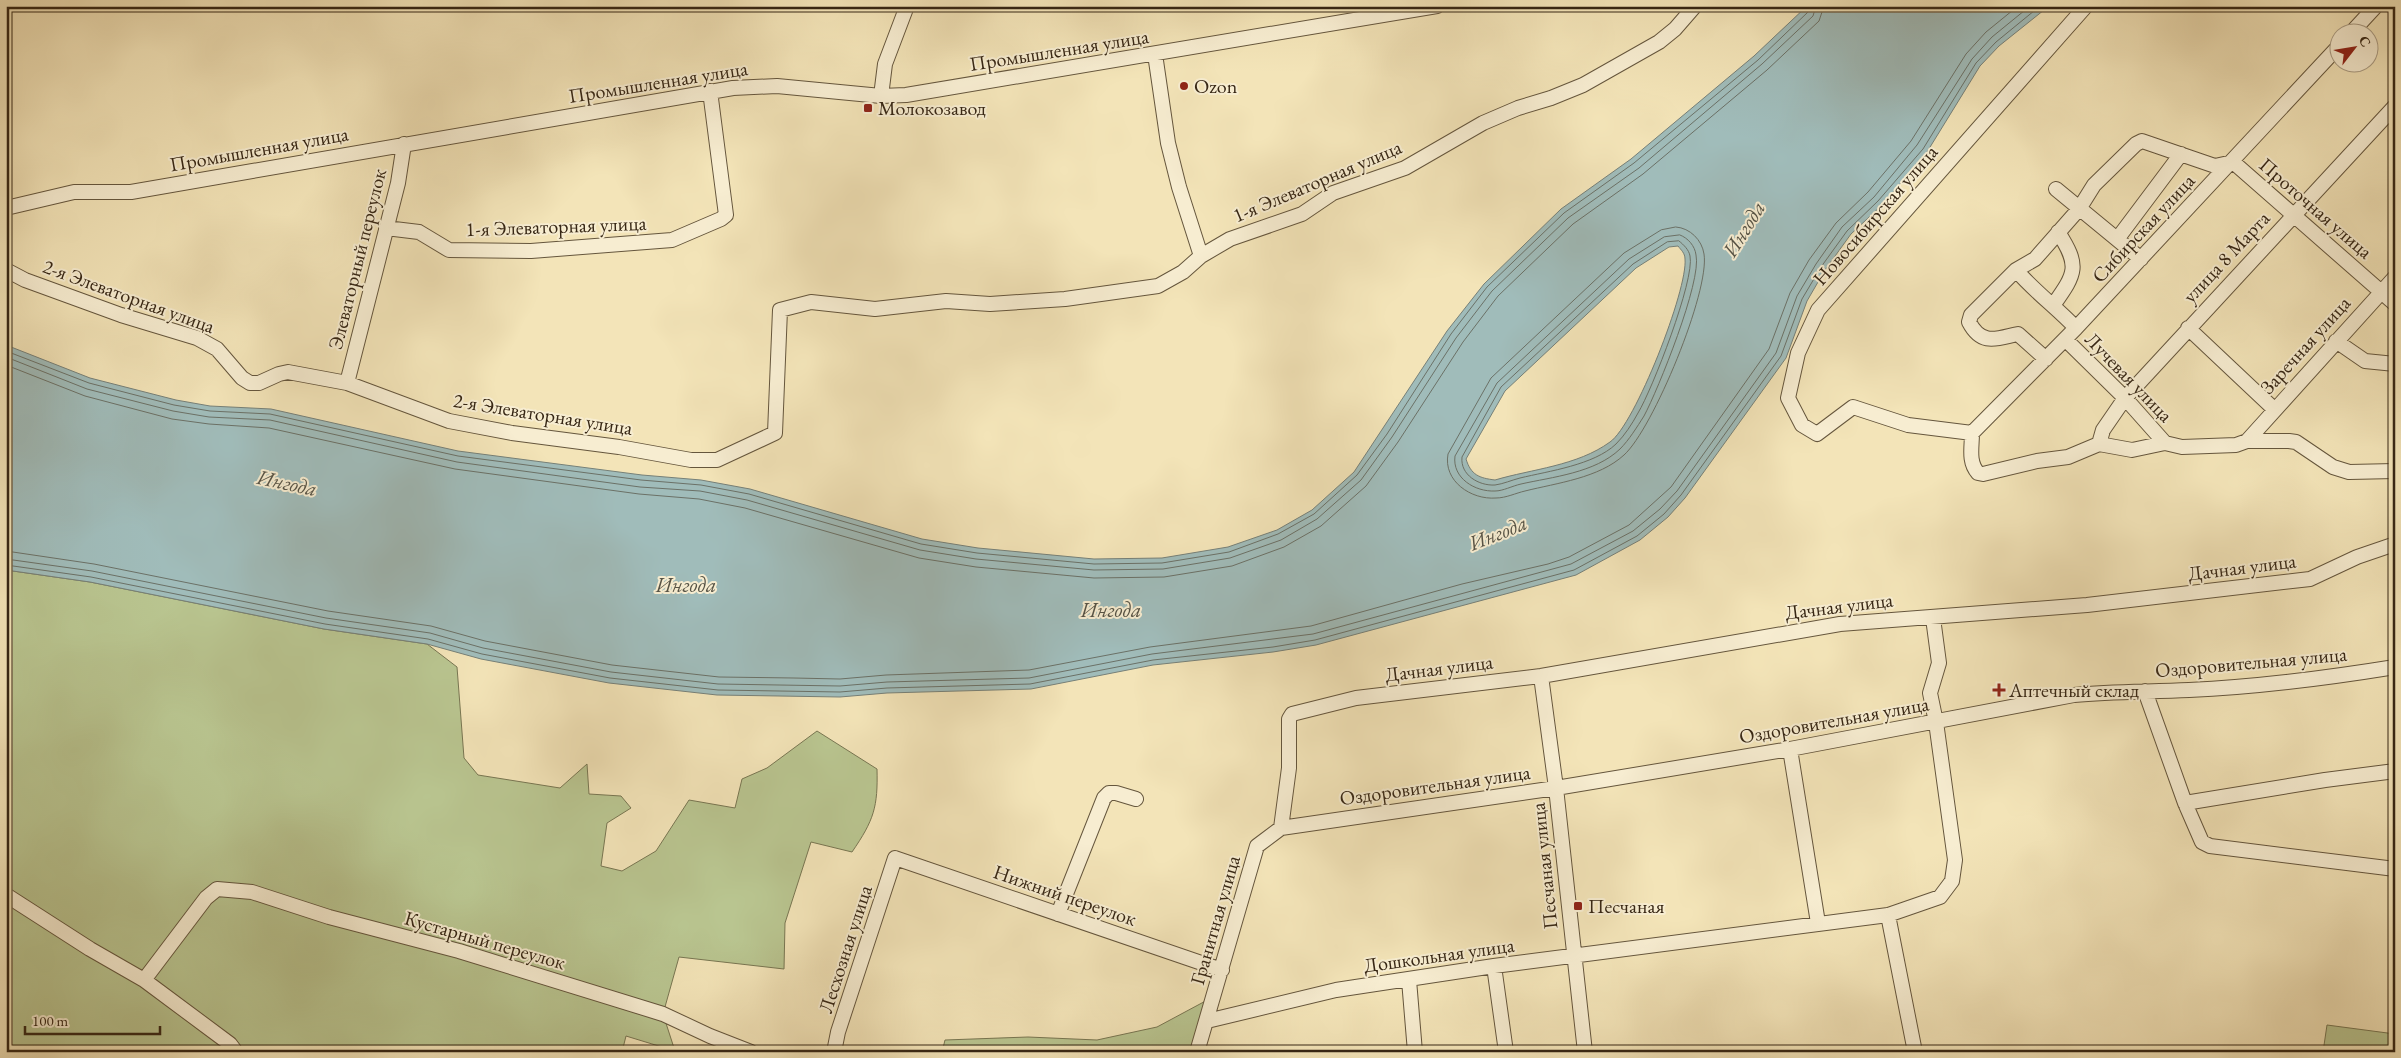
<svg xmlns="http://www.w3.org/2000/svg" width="2401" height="1058" font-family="'EB Garamond',serif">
<rect width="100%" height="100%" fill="#f3e4b8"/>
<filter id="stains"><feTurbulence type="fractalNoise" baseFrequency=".004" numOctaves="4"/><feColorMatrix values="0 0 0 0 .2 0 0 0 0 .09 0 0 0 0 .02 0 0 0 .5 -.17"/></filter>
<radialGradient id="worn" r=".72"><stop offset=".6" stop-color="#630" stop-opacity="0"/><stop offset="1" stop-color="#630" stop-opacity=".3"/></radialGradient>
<path fill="#b9c590" stroke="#787652" d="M6 570 90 582 324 629 427 644 457 667 464 758 478 775 560 788 587 764 589 794 621 796 631 808 607 823 601 866 622 871 656 851 689 800 735 808 742 779 767 768 817 731 877 769C878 807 874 820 852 852L811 842 785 923 784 969 679 957 663 1014 675 1051 626 1036 622 1052H6Z
M1213 997 1197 1052H942L945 1040 1028 1037 1097 1040 1157 1027Z
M2327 1025 2395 1034 2392 1052H2323Z"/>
<path fill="#a0bcba" stroke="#768078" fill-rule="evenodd" d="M1807 6H2049L1999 46 1980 66 1927 152 1882 205 1851 234 1825 270 1807 301 1786 358 1685 498 1668 517 1640 540 1576 575 1316 645 1273 652 1153 665 1031 689 887 693 840 697 717 695 609 683 481 659 427 644 324 629 90 582 6 570V345L90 378 176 400 210 406 271 409 458 451 642 475 701 480 750 489 922 539 978 548 1094 559 1162 558 1228 547 1277 530 1312 510 1354 472 1447 331 1484 284 1561 209 1631 159 1754 56ZM1678 246C1681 250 1685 253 1685 259 1688 289 1635 425 1610 442 1577 466 1532 469 1495 480 1479 478 1471 475 1466 459L1505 391 1636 268 1669 247Z"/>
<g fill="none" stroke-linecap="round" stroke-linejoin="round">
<path stroke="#6b7167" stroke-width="1" d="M1676 227C1690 228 1702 240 1704 254 1710 291 1653 429 1624 455 1599 478 1557 483 1525 491 1516 493 1506 498 1496 498 1471 500 1443 481 1448 454L1491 378 1624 253 1661 230Z
M1680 235C1688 238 1695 246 1696 255 1702 281 1658 390 1644 416 1637 427 1629 440 1620 449 1595 473 1552 477 1521 484 1512 486 1503 491 1495 491 1475 492 1452 478 1455 456L1497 383 1629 259 1664 237Z
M1679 241C1684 245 1689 250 1690 256 1695 280 1652 390 1638 413 1632 424 1625 435 1616 444 1594 465 1549 471 1520 478 1512 480 1503 484 1495 485 1479 486 1460 475 1462 457L1501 387 1633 264 1667 242Z
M6 351 89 383 174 405 210 411 270 414 458 456 641 480 701 485 749 494 921 544 977 553 1094 564 1162 563 1229 552 1278 534 1314 514 1357 475 1387 434 1451 334 1487 287 1564 213 1634 163 1758 60 1808 12 1810 6
M6 357 87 389 173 411 209 417 270 420 457 462 640 487 700 491 747 500 920 550 976 559 1094 570 1163 569 1230 558 1281 540 1317 519 1361 480 1392 437 1456 338 1492 291 1568 218 1639 168 1762 64 1813 16 1816 6
M6 365 85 396 172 419 209 424 269 428 455 469 639 494 699 499 745 508 919 558 976 567 1094 578 1164 577 1232 566 1284 547 1321 526 1366 486 1398 442 1463 342 1498 296 1573 224 1643 174 1767 70 1819 21 1824 6
M6 551 94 564 328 611 431 626 485 641 612 665 719 677 794 678 840 679 886 675 1029 670 1150 647 1311 626 1462 584 1548 564 1569 557 1629 525 1671 487 1769 349 1790 293 1809 260 1836 223 1868 192 1911 141 1966 54 1986 32 2018 6
M6 559 92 571 326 618 430 633 483 648 611 672 718 684 840 686 887 682 1029 678 1152 654 1313 634 1571 564 1633 531 1660 509 1677 491 1776 353 1797 296 1816 264 1842 227 1874 197 1917 145 1972 59 1992 37 2030 6
M6 565 91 577 325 624 428 639 482 654 610 678 718 690 840 692 887 688 1030 684 1153 660 1273 647 1315 640 1574 570 1637 536 1664 514 1681 495 1781 356 1802 299 1821 267 1847 231 1878 201 1923 149 1976 63 1996 42 2040 6"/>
<g stroke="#65563d" stroke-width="16">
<path id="minor" d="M2086 6 1818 310 1798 353 1788 398 1802 425 1817 434 1853 407 1908 425 1972 433C1972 447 1968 462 1978 473L1983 474 2037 461 2068 457 2099 444 2132 450 2165 443
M2352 32 2376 6
M1155 54 1168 143 1179 187 1201 256
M881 96 885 64 907 6
M2056 189 2141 259
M6 208 74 192H131L733 88 777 86 881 96 906 95 1437 6
M386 228 419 232 449 250 531 251 672 240 721 219 726 215 710 91
M2118 238 2181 154
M6 270 25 280 121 315 197 338 217 349 242 378 250 383H259L279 374 288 372 347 383 449 421 512 433 619 447 691 460H717L775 433 780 310 811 302 875 309 946 301 990 304 1065 299 1158 286 1183 272 1201 256 1230 239 1302 214 1333 193 1405 168 1483 123 1518 108 1551 98 1583 85 1659 42 1675 29 1695 6
M2016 270C2034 291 2057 308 2076 328
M2054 304C2076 273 2080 266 2058 232
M2188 328 2274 409
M2065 339 2125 398 2165 443 2182 447 2236 445 2247 441H2289L2296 442 2333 467 2349 472 2395 471
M2336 341 2365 361 2395 364
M2046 359 2018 334C1998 338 1982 347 1969 322L1971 315 2016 270 2035 259 2079 209 2094 185 2136 144 2142 141 2215 166 2233 162 2395 304
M347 383 398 183 404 144
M1972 433 2076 328 2338 47
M2247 441 2395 277
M2099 444 2103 430 2125 398 2395 106
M1541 676 1556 788 1585 1052
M2145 691 2185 803 2202 842 2210 846 2395 869
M1790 749 1818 923
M2185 803 2325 780 2395 771
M1281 828 1556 788 1790 749 2074 695C2113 691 2151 692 2189 690 2258 687 2327 678 2395 667
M6 895 90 949 144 980 206 898 217 889 252 892 329 917 459 951 663 1014 710 1036 751 1052
M1058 914 1104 798 1109 793H1116L1136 799
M1888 915 1915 1052
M1494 966 1506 1052
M144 980 230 1044 236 1052
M1409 980 1415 1052
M1207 1021 1336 990 1494 966 1888 915 1940 897 1952 881 1955 860 1936 722 1930 693 1939 663 1933 618
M834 1052 838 1032 895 858 1222 970
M1197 1052 1257 846 1281 828 1289 768V719L1292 714 1356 698 1541 676 1840 624 2087 605 2310 579 2357 557 2395 544"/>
</g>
<use href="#minor" stroke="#f7edd1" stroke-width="14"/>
</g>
<g fill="#8f2418" stroke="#f7edd1" stroke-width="2">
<circle cx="1184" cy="86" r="5"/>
<rect x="863" y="103" width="10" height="10" rx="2.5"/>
<path d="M1996.5 682.5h5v5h5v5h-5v5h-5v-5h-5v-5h5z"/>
<rect x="1573" y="901" width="10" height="10" rx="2.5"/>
</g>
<g text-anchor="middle" stroke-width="4" stroke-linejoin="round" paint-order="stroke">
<g font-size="20" fill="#362614" stroke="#f7edd1">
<text transform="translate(1059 50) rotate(-9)" y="7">Промышленная улица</text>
<text transform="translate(658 82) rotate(-9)" y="7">Промышленная улица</text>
<text transform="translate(259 149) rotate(-10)" y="7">Промышленная улица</text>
<text transform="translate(1317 181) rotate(-23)" y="7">1-я Элеваторная улица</text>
<text transform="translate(2316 208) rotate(41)" y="7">Проточная улица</text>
<text transform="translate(1875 215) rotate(-49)" y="7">Новосибирская улица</text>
<text transform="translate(556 226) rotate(-2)" y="7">1-я Элеваторная улица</text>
<text transform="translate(2143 228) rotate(-47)" y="7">Сибирская улица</text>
<text transform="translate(2226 257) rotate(-47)" y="7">улица 8 Марта</text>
<text transform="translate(357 259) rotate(-76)" y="7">Элеваторный переулок</text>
<text transform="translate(129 296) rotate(20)" y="7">2-я Элеваторная улица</text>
<text transform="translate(2305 345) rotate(-48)" y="7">Заречная улица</text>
<text transform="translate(2129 377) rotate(46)" y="7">Лучевая улица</text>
<text transform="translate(543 414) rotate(9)" y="7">2-я Элеваторная улица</text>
<text transform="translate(2242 567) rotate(-7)" y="7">Дачная улица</text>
<text transform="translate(1839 606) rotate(-7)" y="7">Дачная улица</text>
<text transform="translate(2251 662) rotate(-5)" y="7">Оздоровительная улица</text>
<text transform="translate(1439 668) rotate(-7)" y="7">Дачная улица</text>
<text transform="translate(1834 720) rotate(-10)" y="7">Оздоровительная улица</text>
<text transform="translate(1435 785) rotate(-8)" y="7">Оздоровительная улица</text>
<text transform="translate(1544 866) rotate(-96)" y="7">Песчаная улица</text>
<text transform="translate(1065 895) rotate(19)" y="7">Нижний переулок</text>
<text transform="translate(1215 920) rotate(-74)" y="7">Гранитная улица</text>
<text transform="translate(485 940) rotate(16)" y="7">Кустарный переулок</text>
<text transform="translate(845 949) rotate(-72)" y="7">Лесхозная улица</text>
<text transform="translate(1439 955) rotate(-8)" y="7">Дошкольная улица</text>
</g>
<g font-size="20" fill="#362614" stroke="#f7edd1" text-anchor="start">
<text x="1194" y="93">Ozon</text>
<text x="878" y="115">Молокозавод</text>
<text x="2009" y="697">Аптечный склад</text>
<text x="1588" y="913">Песчаная</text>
</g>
<g font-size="21" font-style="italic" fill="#565346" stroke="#f7edd1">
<text transform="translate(1744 229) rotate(-58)" y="7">Ингода</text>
<text transform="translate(287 483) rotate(12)" y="7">Ингода</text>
<text transform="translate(1498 533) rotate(-22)" y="7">Ингода</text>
<text x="686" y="592">Ингода</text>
<text x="1111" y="617">Ингода</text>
</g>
</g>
<rect width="2401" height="1058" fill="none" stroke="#f3e4b8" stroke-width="25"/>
<rect x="8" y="8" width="2386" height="1043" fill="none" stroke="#362614" stroke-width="2.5"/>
<rect x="12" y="12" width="2376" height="1033" fill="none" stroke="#362614"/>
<g transform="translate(2354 48) rotate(59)"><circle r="24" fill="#f7edd1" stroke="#aa9d85"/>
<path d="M0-4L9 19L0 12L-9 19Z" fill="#8f2418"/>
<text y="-8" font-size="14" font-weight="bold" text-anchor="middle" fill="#362614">С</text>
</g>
<path d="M25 1026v8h135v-8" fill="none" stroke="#362614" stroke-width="2.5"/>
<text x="32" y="1026" font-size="15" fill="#362614" stroke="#f7edd1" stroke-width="4" paint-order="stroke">100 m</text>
<rect width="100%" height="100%" filter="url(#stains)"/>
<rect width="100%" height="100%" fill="url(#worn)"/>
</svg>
